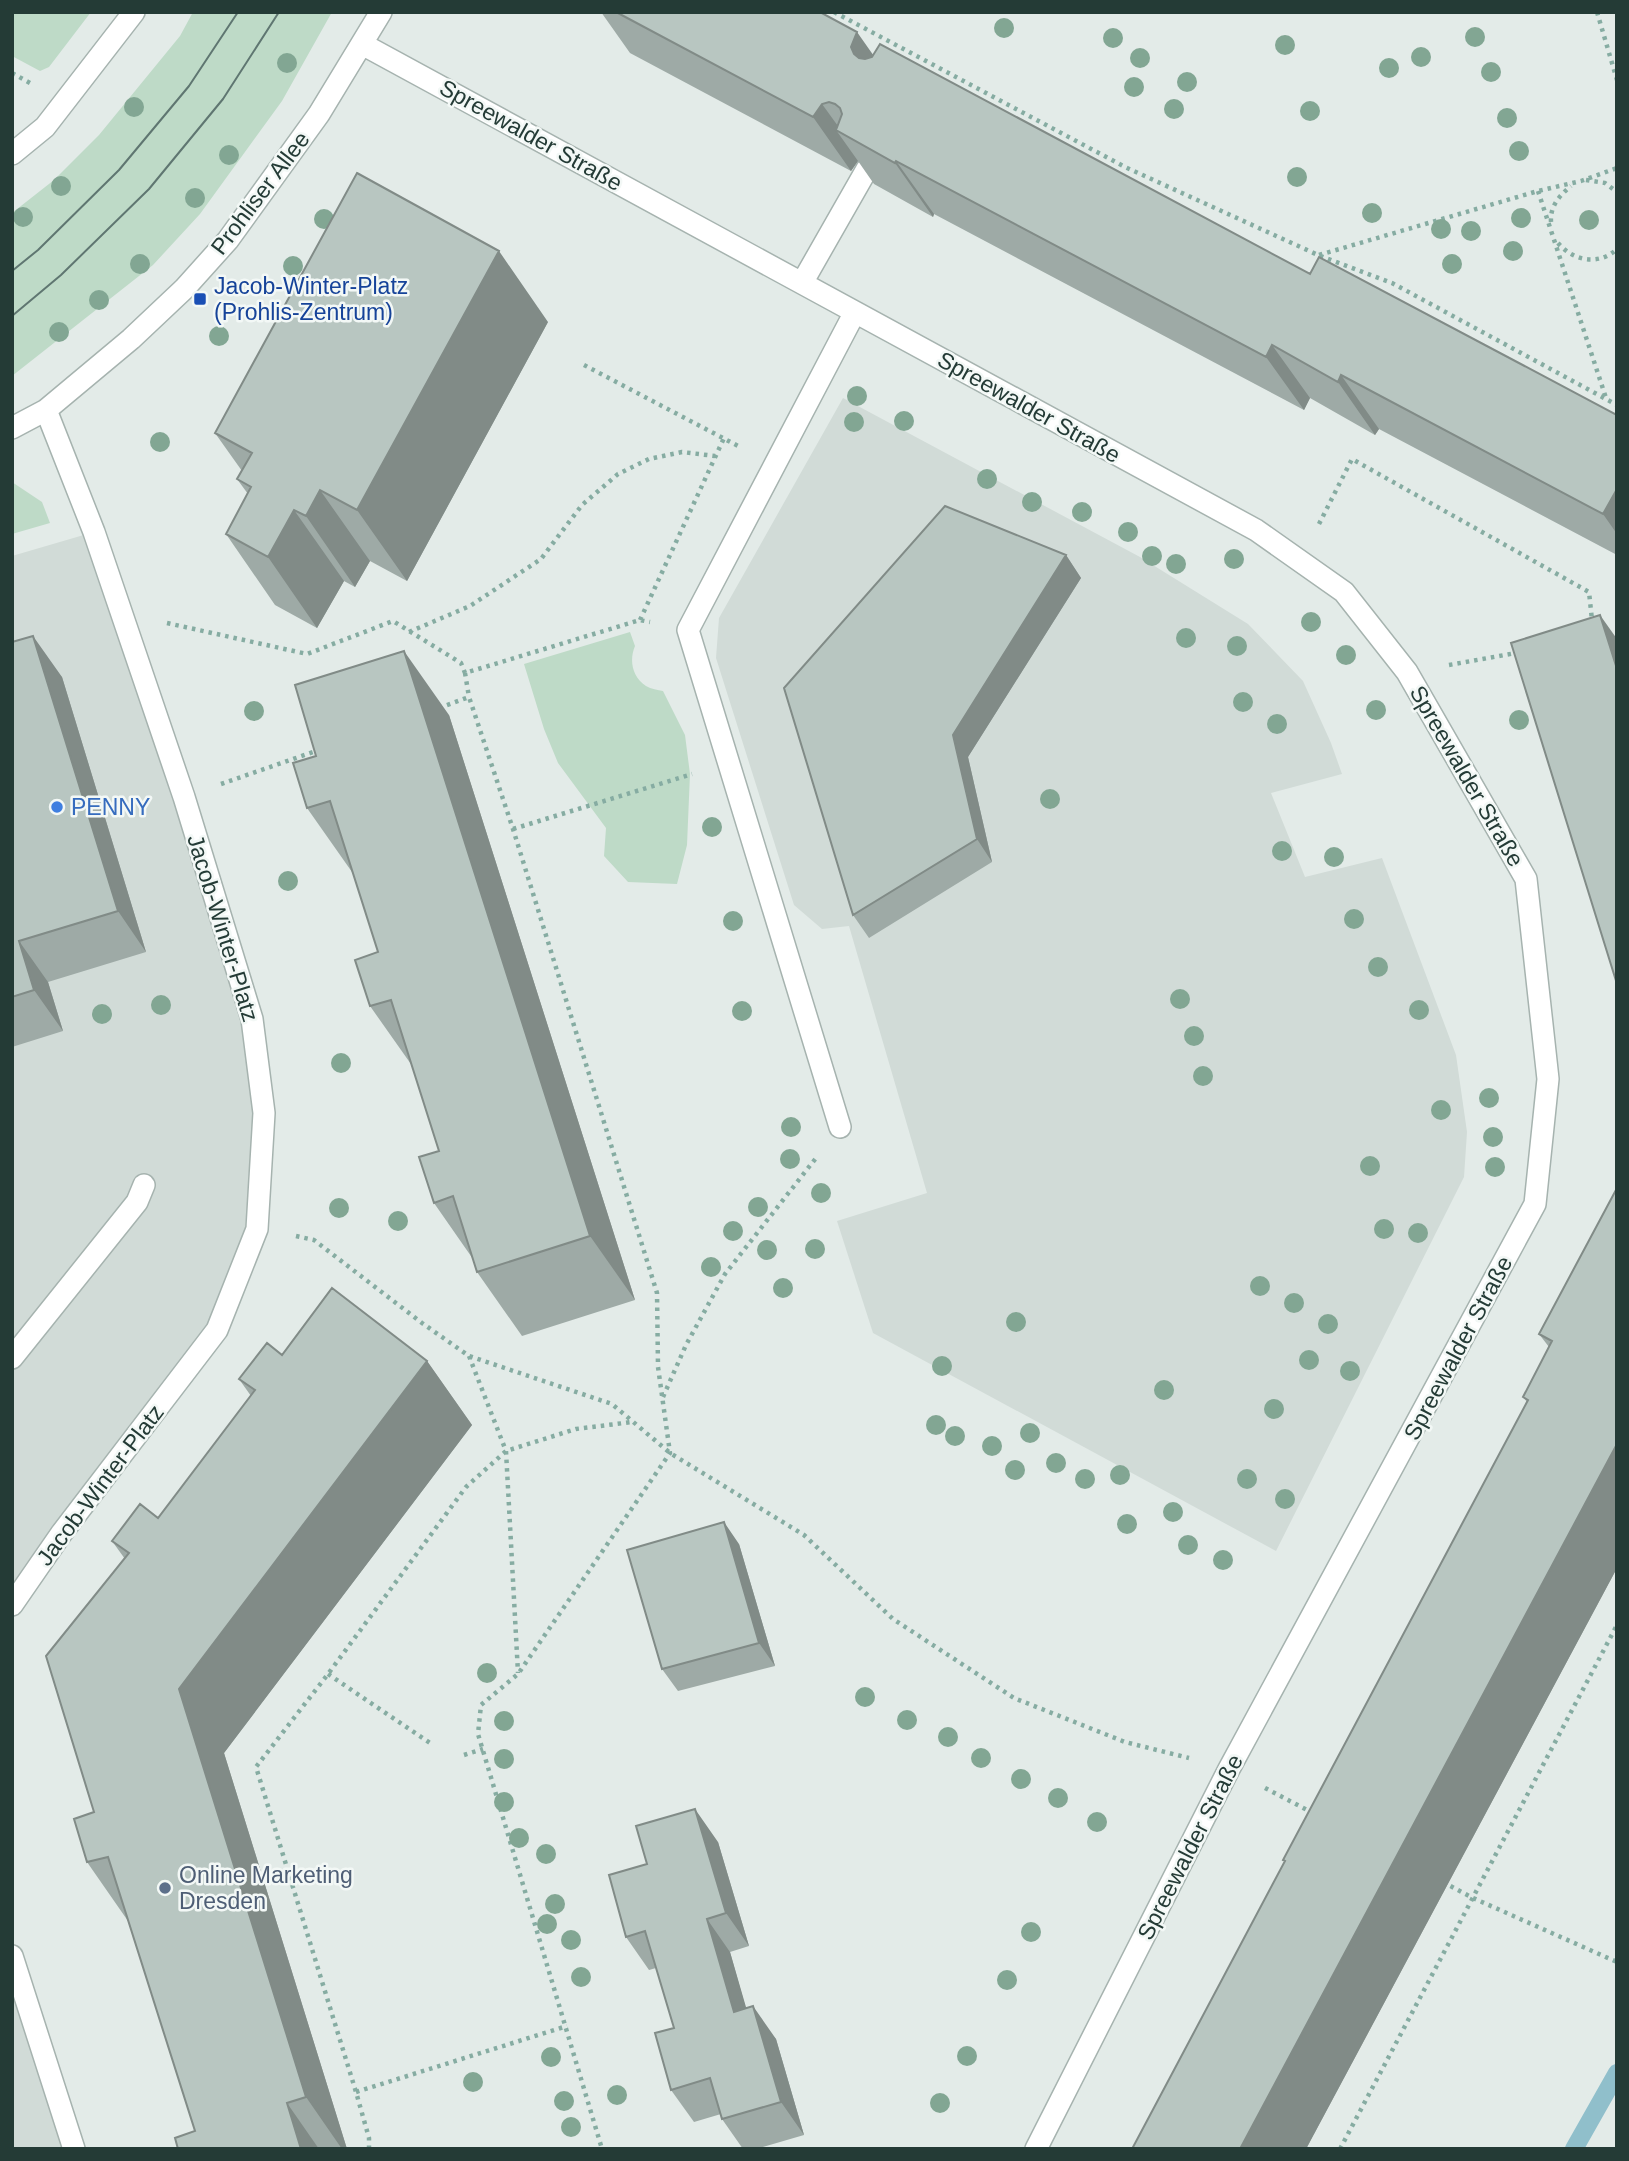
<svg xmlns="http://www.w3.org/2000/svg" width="1629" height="2161" font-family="Arial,sans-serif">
<rect width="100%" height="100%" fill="#e3ebe8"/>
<path fill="#d1dbd7" d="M843 398 1140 557 1248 624 1303 681 1331 743 1342 774 1271 793 1305 877 1382 858 1456 1055 1467 1132 1464 1177 1276 1551 873 1333 837 1221 927 1193 849 926 822 929 794 905 716 658 719 618Z
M94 532 252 1019 257 1229 217 1330 12 1605V556Z
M12 1958 73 2149H12Z"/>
<path fill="#bedac7" d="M12 12H91L49 67 40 71 12 56Z
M193 12H332L282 101 200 214 153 265 12 376V213L54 180 99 135 180 36Z
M12 482 42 502 50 523 12 534Z
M630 632 635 646C629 660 632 677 646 686 651 689 658 690 663 691L685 735 690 774 687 845 677 884 628 882 604 856 606 828 558 763 544 729 524 664Z"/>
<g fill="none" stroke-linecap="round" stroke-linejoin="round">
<path stroke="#90bfcb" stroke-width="18" d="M1574 2149 1617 2073"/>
<g stroke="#a6b3af" stroke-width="24">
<path id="minor" d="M362 44 1256 530 1344 592 1407 672 1526 879 1548 1079 1535 1204 1229 1769 1036 2149
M12 154 45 127 134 12
M802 283 867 169
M12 428 46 410 131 339 184 289 228 240 319 114 381 12
M840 1127 688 630 855 312
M12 1358 137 1202 144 1185
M12 1605 61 1534 217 1330 257 1229 264 1113 252 1019 184 797 94 532 46 410
M12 1956 74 2149"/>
</g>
<path stroke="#86aca2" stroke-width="4.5" stroke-dasharray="3.5 5" stroke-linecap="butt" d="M834 12 1125 167 1318 255 1392 283 1617 405
M1597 12 1617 80
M12 73 30 83
M1586 180 1605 183 1617 192
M1538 191 1606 398
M1551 222C1550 206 1559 196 1571 186
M1558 243C1573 261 1599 266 1617 249
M1319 255 1538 191 1581 181 1617 168
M584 365 740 447
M1319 524 1352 459 1589 592 1592 620
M640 620 724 438
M167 623 307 654 393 621 461 663 465 673 640 620 650 622
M409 632 470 606 541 559 582 505 618 474 649 459 682 452 715 456
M1449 665 1516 653
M465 673 469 697
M439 708 469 697 513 829 657 1293 658 1367 670 1453 518 1674 481 1705 478 1734 602 2149
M221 784 319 750
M513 829 692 774
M296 1236 314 1240 422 1323 469 1356 612 1404 670 1453 804 1535 893 1619 1014 1698 1125 1742 1189 1758
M469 1356 506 1451 518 1673
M663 1397 686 1345 725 1274 816 1158
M328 1674 430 1743
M464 1755 483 1749
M1265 1788 1313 1813
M1443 1882 1473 1898 1617 1962
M356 2092 567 2026
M369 2149V2138L356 2092 256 1767 328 1674 466 1487 506 1451 576 1429 632 1422
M1340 2149 1617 1625"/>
<use href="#minor" stroke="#fff" stroke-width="21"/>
<path stroke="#5f7671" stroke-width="2" d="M12 271 38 250 119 170 189 86 238 12
M12 316 61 275 149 189 223 99 279 12"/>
</g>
<g fill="#82a693">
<circle cx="1004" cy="28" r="10"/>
<circle cx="1475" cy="37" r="10"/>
<circle cx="1113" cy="38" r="10"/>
<circle cx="1285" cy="45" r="10"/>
<circle cx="1421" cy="57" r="10"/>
<circle cx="1140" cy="58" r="10"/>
<circle cx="287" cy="63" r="10"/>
<circle cx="1389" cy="68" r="10"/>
<circle cx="1491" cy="72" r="10"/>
<circle cx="1187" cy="82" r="10"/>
<circle cx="1134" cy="87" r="10"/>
<circle cx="134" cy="107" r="10"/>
<circle cx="1174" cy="109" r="10"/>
<circle cx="1310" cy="111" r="10"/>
<circle cx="1507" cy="118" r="10"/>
<circle cx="1519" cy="151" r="10"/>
<circle cx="229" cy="155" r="10"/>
<circle cx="1297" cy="177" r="10"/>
<circle cx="61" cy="186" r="10"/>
<circle cx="195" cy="198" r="10"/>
<circle cx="1372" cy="213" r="10"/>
<circle cx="23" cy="217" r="10"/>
<circle cx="1521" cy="218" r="10"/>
<circle cx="324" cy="219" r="10"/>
<circle cx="1589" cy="220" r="10"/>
<circle cx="1441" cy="229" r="10"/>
<circle cx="1471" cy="231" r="10"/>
<circle cx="1513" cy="251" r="10"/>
<circle cx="140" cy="264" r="10"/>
<circle cx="1452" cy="264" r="10"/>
<circle cx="293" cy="266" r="10"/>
<circle cx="99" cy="300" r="10"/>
<circle cx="59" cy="332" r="10"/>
<circle cx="219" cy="336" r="10"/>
<circle cx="857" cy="396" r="10"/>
<circle cx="904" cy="421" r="10"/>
<circle cx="854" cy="422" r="10"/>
<circle cx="160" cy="442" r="10"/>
<circle cx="987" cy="479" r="10"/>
<circle cx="1032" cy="502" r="10"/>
<circle cx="1082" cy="512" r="10"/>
<circle cx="1128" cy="532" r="10"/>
<circle cx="1152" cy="556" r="10"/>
<circle cx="1234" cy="559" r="10"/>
<circle cx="1176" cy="564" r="10"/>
<circle cx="1311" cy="622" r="10"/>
<circle cx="1186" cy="638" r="10"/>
<circle cx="1237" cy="646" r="10"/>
<circle cx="1346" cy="655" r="10"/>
<circle cx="1243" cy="702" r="10"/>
<circle cx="1376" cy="710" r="10"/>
<circle cx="254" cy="711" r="10"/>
<circle cx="1519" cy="720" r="10"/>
<circle cx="1277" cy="724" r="10"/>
<circle cx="1050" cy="799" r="10"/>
<circle cx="712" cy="827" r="10"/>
<circle cx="1282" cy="851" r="10"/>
<circle cx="1334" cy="857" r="10"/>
<circle cx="288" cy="881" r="10"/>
<circle cx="1354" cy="919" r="10"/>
<circle cx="733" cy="921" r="10"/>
<circle cx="1378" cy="967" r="10"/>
<circle cx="1180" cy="999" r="10"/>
<circle cx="161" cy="1005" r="10"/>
<circle cx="1419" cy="1010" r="10"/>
<circle cx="742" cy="1011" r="10"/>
<circle cx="102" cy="1014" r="10"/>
<circle cx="1194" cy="1036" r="10"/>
<circle cx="341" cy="1063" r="10"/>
<circle cx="1203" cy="1076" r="10"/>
<circle cx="1489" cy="1098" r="10"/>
<circle cx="1441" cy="1110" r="10"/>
<circle cx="791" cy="1127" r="10"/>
<circle cx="1493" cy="1137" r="10"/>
<circle cx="790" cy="1159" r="10"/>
<circle cx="1370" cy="1166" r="10"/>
<circle cx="1495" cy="1167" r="10"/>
<circle cx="821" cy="1193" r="10"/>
<circle cx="758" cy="1207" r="10"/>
<circle cx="339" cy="1208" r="10"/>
<circle cx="398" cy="1221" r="10"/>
<circle cx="1384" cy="1229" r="10"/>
<circle cx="733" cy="1231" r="10"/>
<circle cx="1418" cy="1233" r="10"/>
<circle cx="815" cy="1249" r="10"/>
<circle cx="767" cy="1250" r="10"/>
<circle cx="711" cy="1267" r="10"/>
<circle cx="1260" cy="1286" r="10"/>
<circle cx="783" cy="1288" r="10"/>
<circle cx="1294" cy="1303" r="10"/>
<circle cx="1016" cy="1322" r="10"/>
<circle cx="1328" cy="1324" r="10"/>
<circle cx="1309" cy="1360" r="10"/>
<circle cx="942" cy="1366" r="10"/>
<circle cx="1350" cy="1371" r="10"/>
<circle cx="1164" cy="1390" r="10"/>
<circle cx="1274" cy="1409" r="10"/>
<circle cx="936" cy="1425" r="10"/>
<circle cx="1030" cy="1433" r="10"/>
<circle cx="955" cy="1436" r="10"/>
<circle cx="992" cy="1446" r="10"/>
<circle cx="1056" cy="1463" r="10"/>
<circle cx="1015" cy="1470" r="10"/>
<circle cx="1120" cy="1475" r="10"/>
<circle cx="1085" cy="1479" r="10"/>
<circle cx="1247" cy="1479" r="10"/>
<circle cx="1285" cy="1499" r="10"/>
<circle cx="1173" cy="1512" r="10"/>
<circle cx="1127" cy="1524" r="10"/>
<circle cx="1188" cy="1545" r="10"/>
<circle cx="1223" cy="1560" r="10"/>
<circle cx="487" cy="1673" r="10"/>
<circle cx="865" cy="1697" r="10"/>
<circle cx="907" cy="1720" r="10"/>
<circle cx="504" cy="1721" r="10"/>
<circle cx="948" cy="1737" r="10"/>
<circle cx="981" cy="1758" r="10"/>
<circle cx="504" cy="1759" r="10"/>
<circle cx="1021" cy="1779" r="10"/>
<circle cx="1058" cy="1798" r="10"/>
<circle cx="504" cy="1802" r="10"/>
<circle cx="1097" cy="1822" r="10"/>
<circle cx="519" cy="1838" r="10"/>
<circle cx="546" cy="1854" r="10"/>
<circle cx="555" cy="1904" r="10"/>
<circle cx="547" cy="1924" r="10"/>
<circle cx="1031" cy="1932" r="10"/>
<circle cx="571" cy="1940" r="10"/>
<circle cx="581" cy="1977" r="10"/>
<circle cx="1007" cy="1980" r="10"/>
<circle cx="967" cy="2056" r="10"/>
<circle cx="551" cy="2057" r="10"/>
<circle cx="473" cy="2082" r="10"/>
<circle cx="617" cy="2095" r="10"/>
<circle cx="564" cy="2101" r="10"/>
<circle cx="940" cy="2103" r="10"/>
<circle cx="571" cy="2127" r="10"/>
</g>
<path fill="#9eaaa6" d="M601 12H820L873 55 1310 274 1617 415V555L1379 429 1375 435 1310 398 1304 410 934 214 933 217 874 184 858 161 851 171 630 53Z
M548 322 407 581 370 561 355 587 344 581 317 628 275 605 226 534 248 494 237 479 242 471 215 433Z
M1066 555 1081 578 968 757 992 862 869 938 853 915Z
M12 642 62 677 146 952 48 982 63 1031 12 1047Z
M449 715 635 1300 522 1336 477 1272 473 1259 434 1203 439 1151 413 1067 370 1006 378 952 353 872H352L307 808Z
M1617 1188V1568L1306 2149 1285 1862 1283 1860 1527 1402 1523 1397 1549 1347 1539 1334Z
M282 1355 427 1361 472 1425 224 1753 347 2149H178L195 2131 128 1921 87 1862 125 1559 112 1541 158 1518 251 1396 239 1379Z
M739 1544 775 1666 678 1691 662 1669Z
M718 1842 749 1946 730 1952 746 2009 776 2039 804 2135 756 2149H743L722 2119 721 2114 694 2122 671 2090 674 2028 656 1968 649 1970 626 1937 647 1864Z"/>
<path fill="#818b87" d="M857 32 895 86 854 54 851 47Z
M822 104 843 133 836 130 858 161 851 171 813 117Z
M896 161 934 214 933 217 895 163Z
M499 251 548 322 407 581 357 510Z
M1272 345 1310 398 1304 410 1266 357Z
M1341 375 1379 429 1375 435 1338 382Z
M1617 489V534L1603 514Z
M320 490 370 561 355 587 306 516Z
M294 510 344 581 317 628 268 557Z
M1066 555 1081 578 968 757 992 862 977 839 953 735Z
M1600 615 1617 639V669Z
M33 636 62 677 146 952 118 911Z
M404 651 449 715 635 1300 590 1236Z
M19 941 48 982 63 1031 34 990Z
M427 1361 472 1425 224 1753 347 2149H342L306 2097 179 1689Z
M1617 1444V1568L1306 2149H1240Z
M724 1522 739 1544 775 1666 759 1643Z
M695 1809 718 1842 749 1946 726 1913Z
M707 1919 730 1952 757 2045 734 2012Z
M753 2006 776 2039 804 2135 781 2102Z
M287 2103 319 2149H301Z"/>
<path fill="#b8c6c1" stroke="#818b87" stroke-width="2" d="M616 12H820L857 32 851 47 854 54 859 58 865 59 872 57 880 44 1310 274 1319 257 1617 415V489L1603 514 1341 375 1338 382 1272 345 1266 357 896 161 895 163 836 130 842 114 840 108 835 104 829 102 822 104 813 117Z
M357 173 499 251 357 510 320 490 306 516 294 510 268 557 226 534 251 487 237 479 252 453 215 433Z
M945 506 1066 555 953 735 977 839 853 915 784 688Z
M1600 615 1617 669V984L1511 643Z
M33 636 118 911 19 941 34 990 12 997V642Z
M404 651 590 1236 477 1272 453 1196 434 1203 419 1157 439 1151 391 1000 370 1006 355 960 378 952 330 801 307 808 293 763 316 756 295 685Z
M1617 1188V1444L1240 2149H1132L1285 1861 1283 1860 1528 1400 1523 1397 1552 1341 1539 1334Z
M332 1288 427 1361 179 1689 306 2097 287 2103 301 2149H178L175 2138 195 2131 108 1857 87 1862 74 1819 94 1812 46 1656 129 1553 112 1541 140 1504 158 1518 255 1390 239 1379 267 1343 282 1355Z
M724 1522 759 1643 662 1669 627 1550Z
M695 1809 726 1913 707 1919 734 2012 753 2006 781 2102 722 2119 710 2078 671 2090 655 2033 674 2028 645 1931 626 1937 609 1875 647 1864 636 1826Z"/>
<rect fill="#1a4fb4" stroke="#f3f8f6" stroke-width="2.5" x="193" y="292" width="14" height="14" rx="3.5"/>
<circle fill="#3f7fe0" stroke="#f3f8f6" stroke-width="2.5" cx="57" cy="807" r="7"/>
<circle fill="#5c6f8a" stroke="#f3f8f6" stroke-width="2.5" cx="165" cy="1888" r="7"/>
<g text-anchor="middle" stroke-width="5" stroke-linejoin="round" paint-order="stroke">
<g font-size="23" fill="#243b36" stroke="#f3f8f6">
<text transform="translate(531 135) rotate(29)" y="8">Spreewalder Straße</text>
<text transform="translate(260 193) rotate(-53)" y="8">Prohliser Allee</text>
<text transform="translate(1029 407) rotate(29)" y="8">Spreewalder Straße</text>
<text transform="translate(1467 776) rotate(60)" y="8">Spreewalder Straße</text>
<text transform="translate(223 928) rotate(73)" y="8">Jacob-Winter-Platz</text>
<text transform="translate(1458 1348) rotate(-62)" y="8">Spreewalder Straße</text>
<text transform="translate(100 1485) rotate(-53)" y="8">Jacob-Winter-Platz</text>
<text transform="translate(1190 1847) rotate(-63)" y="8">Spreewalder Straße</text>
</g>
<g font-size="23" fill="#164399" stroke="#f3f8f6" text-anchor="start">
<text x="214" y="294">Jacob-Winter-Platz<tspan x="214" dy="26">(Prohlis-Zentrum)</tspan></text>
</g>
<g font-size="23" fill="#366cbe" stroke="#f3f8f6" text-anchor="start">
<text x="71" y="815">PENNY</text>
</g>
<g font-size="23" fill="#4e5e75" stroke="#f3f8f6" text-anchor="start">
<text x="179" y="1883">Online Marketing<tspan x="179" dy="26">Dresden</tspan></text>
</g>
</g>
<rect width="1629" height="2161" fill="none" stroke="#243b36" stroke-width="28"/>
</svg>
